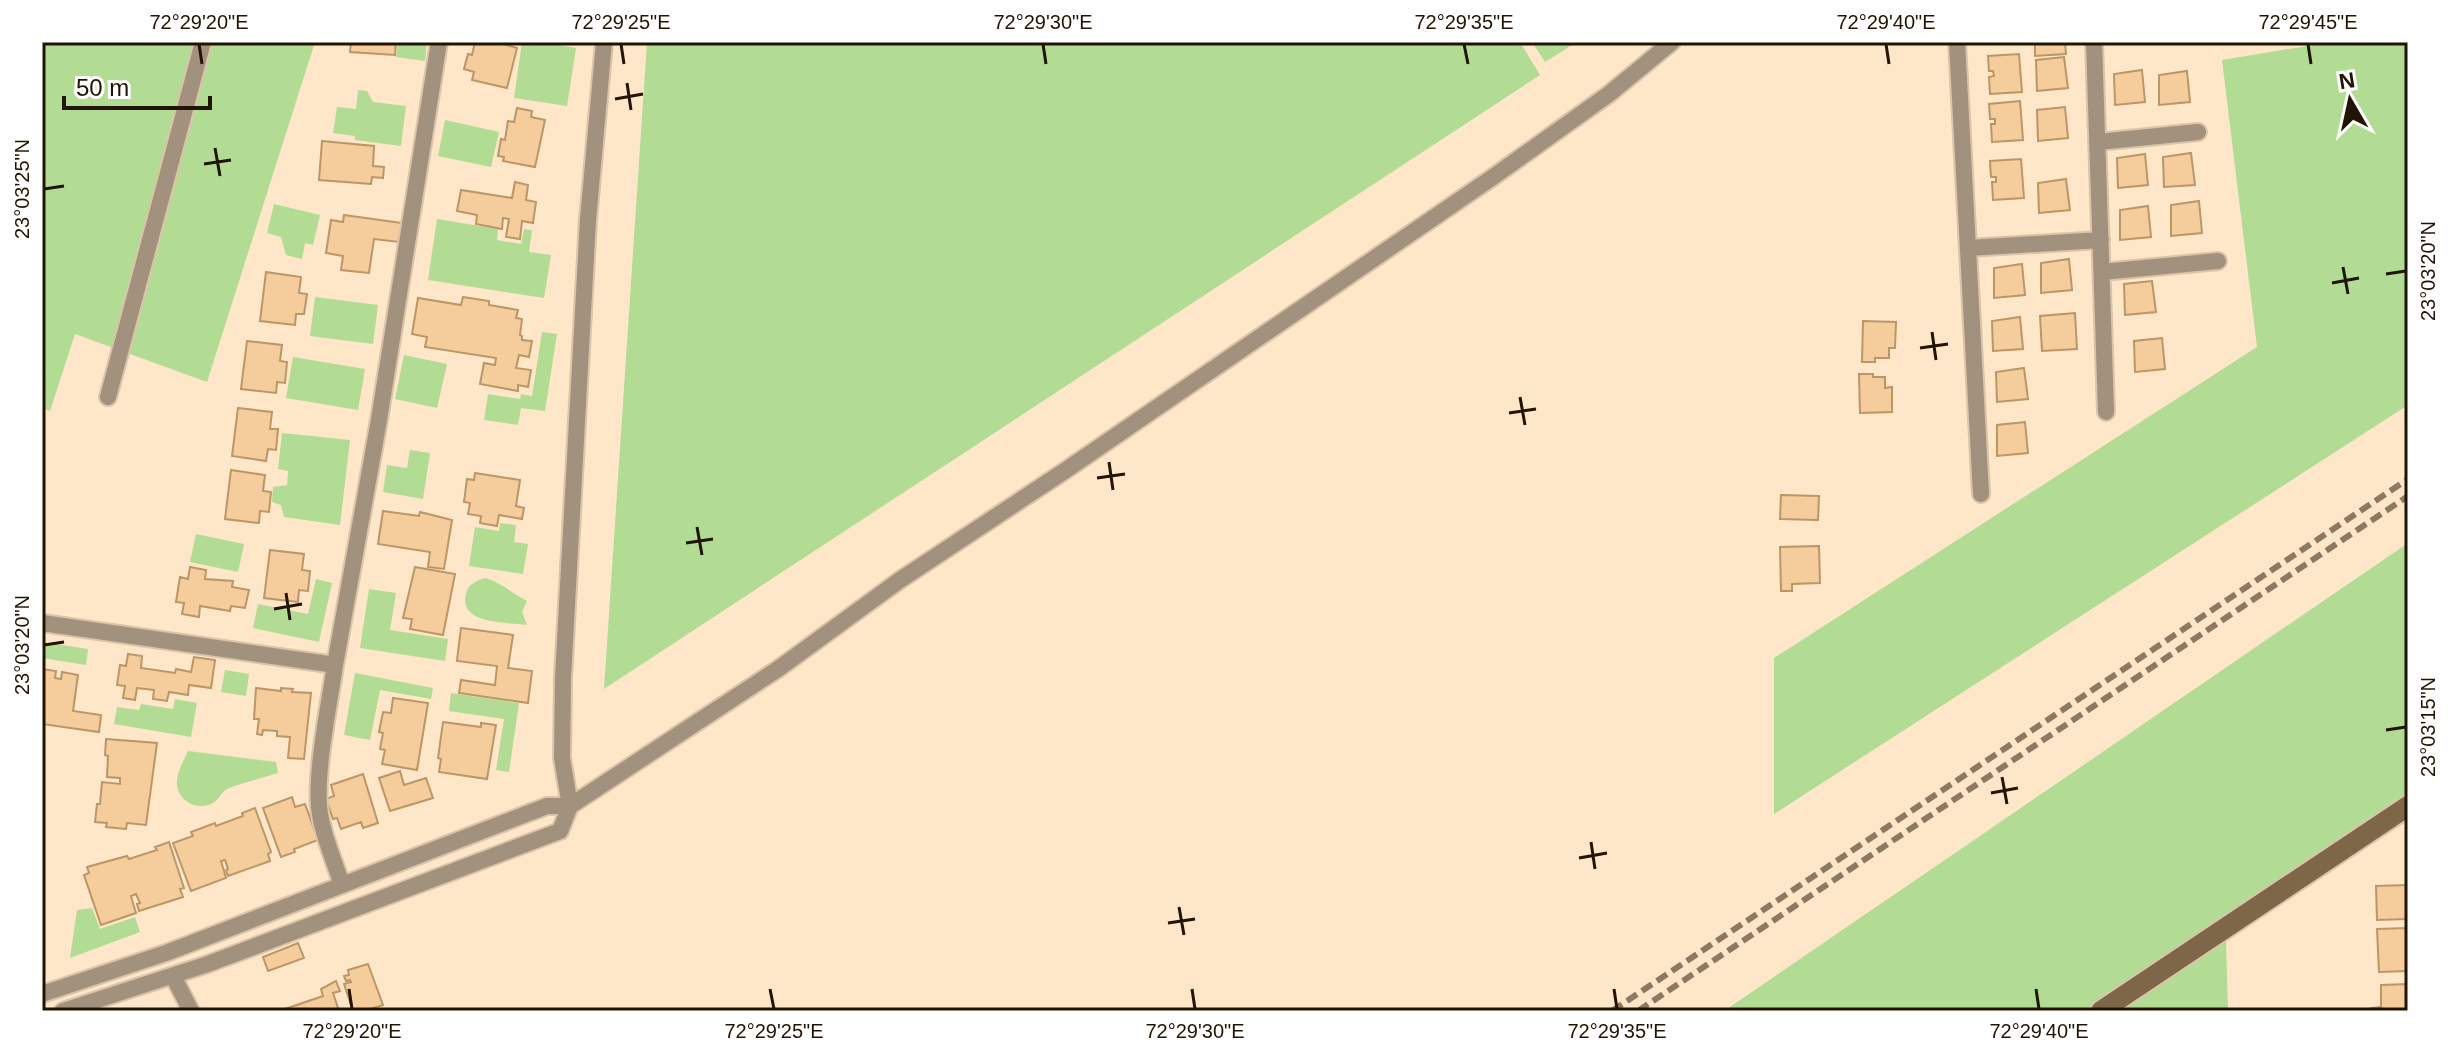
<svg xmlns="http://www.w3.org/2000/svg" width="2450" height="1053" font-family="Arial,sans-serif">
<rect width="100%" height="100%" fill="#fee6c9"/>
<path fill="#b2dc93" d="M42 42H315L207 382 75 334 50 411 42 408Z
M398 42H427L425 61 396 57Z
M522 42H539L576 48 567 106 514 98Z
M647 42H1520L1540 75 604 689Z
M1532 42H1577L1545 62Z
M2331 42H2408V405L1774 814V658L2257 347 2222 60Z
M358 90 367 91 373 102 406 106 401 146 355 140V136L333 133 337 107 356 109Z
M445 120 499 132 491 167 438 156Z
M274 204 320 215 313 245 305 243 302 259 286 255 281 237 267 233Z
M437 219 498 229 497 240 521 244 524 229 532 230 529 252 551 255 544 298 428 280Z
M315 297 378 305 373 344 310 336Z
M542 332 557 334 545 411 521 408 518 425 484 420 488 394 520 399 521 394 532 396Z
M404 355 447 364 437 408 395 399Z
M293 357 365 369 358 410 286 398Z
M282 433 350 440 340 525 284 517 281 505 272 502 273 487 287 485 288 471 278 469Z
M410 450 430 453 423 499 383 492 387 465 407 468Z
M500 523 516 525 514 542 528 544 523 574 469 566 475 527 499 531Z
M196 534 244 544 238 572 190 562Z
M2408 543V801L2095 1011H1724Z
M485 578C499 581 513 594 527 601L522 612 527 625C507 622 458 625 466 594 468 584 476 581 485 578Z
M316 579 332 583 319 642 253 628 258 604 308 614Z
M369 589 396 593 390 630 448 639 445 661 360 648Z
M42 642 88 649 86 665 42 658Z
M225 670 249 674 246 696 221 692Z
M355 673 433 688 431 699 380 690 370 740 344 735Z
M451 693 519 703 509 772 496 770 504 719 449 711Z
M175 699 197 703 191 737 114 724 117 707 139 710 141 704 173 709Z
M188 751 276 762 278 773C262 778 245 782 229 788 221 791 220 800 211 804 195 811 175 799 177 780 178 770 184 760 188 751Z
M92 908 100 929 135 917 140 932 70 958 77 910Z
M2226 939 2228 1011H2119Z"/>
<path fill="#f5cd9c" stroke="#bb9666" stroke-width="2" d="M351 42H396L395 55 350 52Z
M475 42H496L517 48 507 88 472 80 474 72 464 69 468 54 472 55Z
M2035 42H2065L2066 54 2035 56Z
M2019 54 2022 92 1990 94 1989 77 1994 76 1993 71H1989L1988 56Z
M2064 57 2068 88 2037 91 2036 60Z
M2142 70 2145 102 2115 105 2114 74Z
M2187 71 2190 102 2159 105V75Z
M2020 101 2023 140 1992 142 1991 124H1995V119H1990L1989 104Z
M2065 107 2068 138 2038 141 2037 110Z
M517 108 532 111 531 117 545 120 535 167 503 161 504 157 498 156 501 139 505 140 508 121 514 122Z
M322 141 374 146 373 166 384 167 383 178 372 177 371 184 319 180Z
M2191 153 2195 185 2164 187 2163 157Z
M2145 154 2148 185 2118 188 2117 158Z
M2021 159 2024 198 1993 200 1992 182H1996V177H1991L1990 161Z
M2066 179 2070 210 2039 213 2038 183Z
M515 182 528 185 526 200 536 202 533 223 522 221 520 239 506 237 509 219 503 218 502 229 476 224 477 215 457 211 461 190 512 198Z
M2199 201 2202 233 2171 236V205Z
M2148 206 2151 237 2120 240V210Z
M344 215 402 223 399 242 374 239 369 273 341 270 343 256 326 253 331 220 343 222Z
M2069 259 2072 290 2041 293V263Z
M2022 264 2025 295 1994 298V268Z
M266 272 301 277 299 293 307 294 304 314H296L295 325 260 321Z
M2152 281 2156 312 2125 315 2124 284Z
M463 297 489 301V305L518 310 516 318 522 319 520 335 522 336V340L532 341 529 357 519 355 516 368 531 370 528 387 518 385V391L480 384 484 363 495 365 496 358 425 347 427 337 412 334 418 298 461 305Z
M2075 313 2077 349 2042 351 2040 316Z
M2020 317 2023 349 1993 351 1992 321Z
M1863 321 1896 322 1895 348H1889V358H1875V362H1862Z
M2162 338 2165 369 2135 372 2134 341Z
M247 341 282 345 280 361 287 362 285 383 277 382 276 393 241 389Z
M2024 368 2028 399 1997 402 1996 372Z
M1859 374H1873V377H1885V388L1892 387V412L1860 413Z
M238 408 272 412 270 429H278L276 450 268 449 266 461 232 456Z
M2025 422 2028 453 1997 456V425Z
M231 470 265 475 263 491 271 492 269 512 260 511 259 523 225 519Z
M475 473 520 480 516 506 524 508 522 519 499 515 497 526 480 523 481 516 468 514 470 503 464 502 467 479 474 480Z
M1781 495 1819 496 1818 520 1780 519Z
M383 511 419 516 420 512 452 520 444 569 428 567 430 552 378 544Z
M1819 546 1820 583 1792 584V591H1781L1780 547Z
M270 550 304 554 302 570 310 571 308 591 299 590 298 602 264 598Z
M190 567 206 570 205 579 233 581 232 587 249 590 245 608 231 606 230 611 200 606 199 617 182 614 184 603 176 602 180 577 188 579Z
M415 567 455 574 443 635 410 629 412 619 403 618Z
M461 628 513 635 508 668 532 671 528 703 459 693 461 680 495 685 497 666 457 661Z
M128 654 142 656 141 668 175 673 176 669 191 672 194 657 215 660 211 688 189 685 188 695 169 692 167 701 153 699 154 690 137 688 135 700 123 698 125 686 117 685 120 665 126 666Z
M42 669 56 671 55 678 61 679 62 672 78 675 73 711 101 715 99 732 42 724Z
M256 688 281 691V688L293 689 292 692 311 693 304 759 288 758 290 737 277 736V731L263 730 262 735 257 734 259 719H254Z
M393 698 428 703 417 770 382 764 385 750 380 749 383 733 379 732 383 712 391 713Z
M443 722 481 727V723L496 725 487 779 439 772 441 759 438 758Z
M106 739 157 743 146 825 127 823 126 829 106 827 107 823 95 822 97 804H100L102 782 120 784V778L107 777 108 756 105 755Z
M400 771 404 785 426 778 433 798 390 811 379 778Z
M363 774 378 823 363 828 361 822 341 829 337 818 333 819 326 799 334 796 331 785Z
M292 797 295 807 305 804 318 840 294 849 295 852 281 857 263 808Z
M255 808 271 852 268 854 270 861 228 876 226 870 228 869 225 860 221 861 226 878 191 891 173 843 193 836 191 832 215 823 216 826 243 816 242 813Z
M169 842 184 888 180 889 183 897 139 911 137 904 140 903 136 894 131 896 136 913 101 925 84 875 89 873 87 867 127 856 129 859 157 850 155 847Z
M2408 885V919L2377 920 2376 886Z
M2408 928V971L2379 972 2377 929Z
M298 943 304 958 268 971 263 957Z
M368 964 383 1005 364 1011H353L344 984 351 982 350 980 346 981 344 976 349 975 348 970Z
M336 981 340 991 333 993 339 1011H279L323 996 321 989Z
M2408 984V1011H2372L2371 1008 2381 1007V985Z"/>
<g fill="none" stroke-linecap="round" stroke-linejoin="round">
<g stroke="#dbc4a9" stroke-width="20">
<path id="street" d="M1957 42 1981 494
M2094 42 2106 412
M2098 142 2198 132
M1968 248 2101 240
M2102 272 2218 261
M108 397 203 42
M42 623 335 665C329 706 316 767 319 807 322 834 334 860 342 885
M335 665 379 420 439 42
M173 976 191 1011
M42 994 166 953 547 806H570L778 669 900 580 1066 470 1493 177 1609 94 1672 42
M63 1011 208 964 560 831 570 806 562 758 563 678 588 220 604 42"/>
</g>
<g stroke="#dbc4a9" stroke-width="24">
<path id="secondary" d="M2101 1011 2408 806"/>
</g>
<use href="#street" stroke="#a2917d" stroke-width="16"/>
<use href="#secondary" stroke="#7e6648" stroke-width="20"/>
<path stroke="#8c7962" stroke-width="6" stroke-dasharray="12 6" stroke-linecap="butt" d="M1612 1011 2408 479
M1638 1011 2408 496"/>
</g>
<path fill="none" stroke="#221402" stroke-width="3" d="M199 44 202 64M621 44 624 64M1043 44 1046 64M1464 44 1468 64M1886 44 1889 64M2308 44 2311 64M627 83 631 110M615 99 643 94M215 148 220 176M204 164 231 160M44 189 64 186M2343 267 2348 294M2386 274 2406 271M2332 283 2359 278M1932 332 1936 360M1920 348 1948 344M1520 397 1525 425M1509 413 1536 409M1109 462 1113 490M1097 478 1125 474M697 527 702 555M686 543 713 539M286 593 290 620M274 609 302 604M44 645 64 642M2386 730 2406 727M2002 777 2007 804M1991 793 2018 788M1591 842 1595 869M1579 858 1607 853M1179 907 1184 935M1168 923 1195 919M349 989 352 1009M770 989 774 1009M1192 989 1195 1009M1614 989 1617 1009M2036 989 2039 1009"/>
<rect width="2450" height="1053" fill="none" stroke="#ffffff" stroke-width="88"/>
<g transform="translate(2350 100) rotate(351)" stroke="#ffffff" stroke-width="6" paint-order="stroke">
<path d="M0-6L14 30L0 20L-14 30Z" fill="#221402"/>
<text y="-12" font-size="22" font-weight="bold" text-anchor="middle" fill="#221402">N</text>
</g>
<path d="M64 96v12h146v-12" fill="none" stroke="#221402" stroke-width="4"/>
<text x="76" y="96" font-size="24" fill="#221402" stroke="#ffffff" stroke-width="6" paint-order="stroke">50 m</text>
<rect x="44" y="44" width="2362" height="965" fill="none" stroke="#221402" stroke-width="3"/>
<g font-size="20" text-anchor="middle" fill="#221402">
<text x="199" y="29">72°29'20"E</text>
<text x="621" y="29">72°29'25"E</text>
<text x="1043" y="29">72°29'30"E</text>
<text x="1464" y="29">72°29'35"E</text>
<text x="1886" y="29">72°29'40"E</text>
<text x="2308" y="29">72°29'45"E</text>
<text transform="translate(22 189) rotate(-90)" y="7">23°03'25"N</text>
<text transform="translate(2428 271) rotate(-90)" y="7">23°03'20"N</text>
<text transform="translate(22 645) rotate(-90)" y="7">23°03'20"N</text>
<text transform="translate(2428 727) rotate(-90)" y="7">23°03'15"N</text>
<text x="352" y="1038">72°29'20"E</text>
<text x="774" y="1038">72°29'25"E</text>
<text x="1195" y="1038">72°29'30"E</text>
<text x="1617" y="1038">72°29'35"E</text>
<text x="2039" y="1038">72°29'40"E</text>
</g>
</svg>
